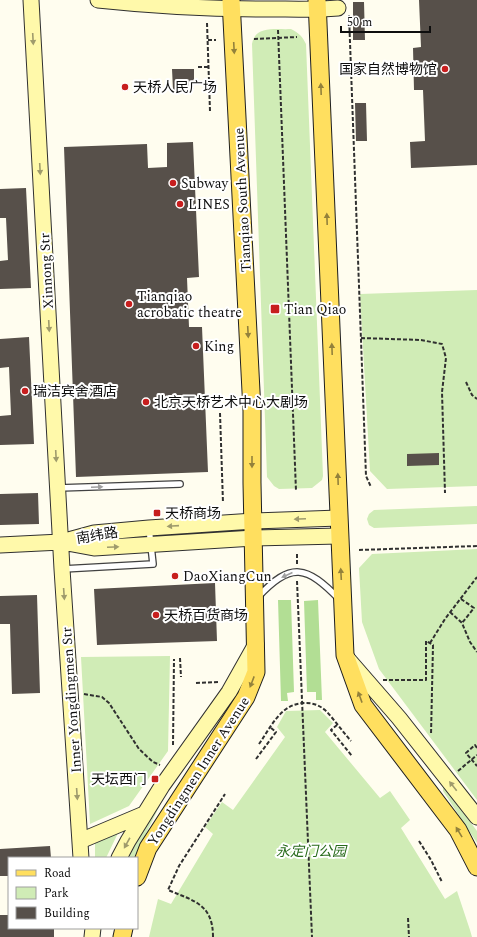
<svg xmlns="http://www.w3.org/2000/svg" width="477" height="937" font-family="Spectral,'Noto Sans SC',serif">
<rect width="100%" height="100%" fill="#fffdef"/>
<path fill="#d0ecb6" d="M291 29C299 33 302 36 306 44L323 476 322 480 312 488 279 489 274 486 267 477 252 44C255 25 276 30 291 29Z
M477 290V486L387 489 370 471 360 294Z
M477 506V524L374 528 369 525 367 519 369 514 374 510Z
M477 549V800L379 669 362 622 359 568 372 554Z
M170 656 168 751 129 806 90 824 81 657Z
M320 710 333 723 325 732 380 798 390 791 410 820 401 828 445 899 457 891 470 930 472 937H149L158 899 171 904 213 834 205 827 222 802 233 810 285 737 277 727 286 711Z
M443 785 477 831V843L443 791Z
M161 803 134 858H125Z
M119 831 106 858H95V842Z"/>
<path fill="#b2de94" d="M278 600H291L294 692 287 693 288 701H281Z
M318 600 322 700H316V692H307L304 601Z"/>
<path fill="#57504a" d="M419 0H477V165L411 168 410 142 425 141 423 90H414L413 48 421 47Z
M353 2H364L365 40H353Z
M172 69H194V89L173 90Z
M355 103H366L367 141H356Z
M193 142 199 277 187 278 189 327H202L208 472 76 477 64 147 147 144 148 168 167 167V143Z
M26 188 31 288 0 289V261L8 260 6 218H0V189Z
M29 337 34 444 0 445V416L11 415 9 367 0 368V339Z
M439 453V465L407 466V454Z
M38 493 39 524 0 525V494Z
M215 583 217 641 97 645 94 589Z
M37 595 40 693 12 694 10 624H0V596Z
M50 846 51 858H9V876H0V849Z
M0 915H9V928H54V937H0Z"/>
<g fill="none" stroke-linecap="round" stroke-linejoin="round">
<g stroke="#414141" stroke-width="8">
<path id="lane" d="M58 488 180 484
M63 569 153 564 149 528
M258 597C291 561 307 566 339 599"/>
</g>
<g stroke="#303030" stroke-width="17">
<path id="secondary" d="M31 0 62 569 81 858
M98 0C154 6 211 9 268 9 291 9 315 10 338 8
M67 543 94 548 254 538 339 536
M0 545 61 542 94 533 149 528 254 521 339 518
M346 657 399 718 477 817
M80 841 144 814
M119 858 128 841 162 786 229 692 256 644
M92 937 93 928"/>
</g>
<g stroke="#1f1f1f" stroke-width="19">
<path id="primary" d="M317 0 345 655 363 705 458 830 477 867
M137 877 148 848 246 697 256 672 252 483V411L231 0
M122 937 124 928"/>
</g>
<path stroke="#303030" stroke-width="2" stroke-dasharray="4 2" stroke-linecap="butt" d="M349 15 366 476 371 487
M207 23 210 111
M278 30 296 491
M254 39 297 37
M208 40H216
M198 67H209
M361 338 421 340 442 344 446 358 442 392 445 493
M466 382 472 395 477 399
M220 413 223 503
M359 550 477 546
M297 554V564
M297 581 312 937
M461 599 474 608 462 623
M450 612 462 623 470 642 477 652
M430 643 445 619 477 577
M180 658 181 677
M383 680H426V641L433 645 431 735
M196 683 219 682
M84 694 102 697 109 703 139 749 153 762 160 765
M337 725 331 730 352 756
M259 744C271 727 281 703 305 703 313 703 319 705 325 710 334 719 342 731 351 741
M173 745 174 659
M477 748 475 745 466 753 477 766
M256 759 276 732 270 727
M458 771 477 755
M419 841 431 860 442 882
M408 918 409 937
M213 937C213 904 194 901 168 890L179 866 225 794"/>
<use href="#lane" stroke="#fff" stroke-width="5.5"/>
<use href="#secondary" stroke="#fff9aa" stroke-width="15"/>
<use href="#primary" stroke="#ffdf5f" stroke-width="17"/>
</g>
<defs><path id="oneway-solid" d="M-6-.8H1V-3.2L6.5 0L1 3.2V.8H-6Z"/></defs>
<g fill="#9f9b6c">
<use href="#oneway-solid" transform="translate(33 39) rotate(87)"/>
<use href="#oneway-solid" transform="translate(40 169) rotate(87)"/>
<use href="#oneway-solid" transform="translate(49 326) rotate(87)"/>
<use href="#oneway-solid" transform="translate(56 456) rotate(87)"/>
<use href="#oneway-solid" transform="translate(300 519) rotate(178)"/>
<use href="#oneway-solid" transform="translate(173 526) rotate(176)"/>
<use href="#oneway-solid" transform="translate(113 547) rotate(-3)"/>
<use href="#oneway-solid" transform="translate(64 594) rotate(86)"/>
<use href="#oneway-solid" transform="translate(453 786) rotate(-128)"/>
<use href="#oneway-solid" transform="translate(77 794) rotate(86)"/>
<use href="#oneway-solid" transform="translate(127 843) rotate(119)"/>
</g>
<g fill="#93813b">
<use href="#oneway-solid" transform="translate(234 48) rotate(87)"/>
<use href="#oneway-solid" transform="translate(321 89) rotate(-92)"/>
<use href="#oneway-solid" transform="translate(327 219) rotate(-92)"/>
<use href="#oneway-solid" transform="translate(248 332) rotate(87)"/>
<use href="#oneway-solid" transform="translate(332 349) rotate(-92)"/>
<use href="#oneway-solid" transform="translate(252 462) rotate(90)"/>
<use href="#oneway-solid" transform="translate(338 479) rotate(-92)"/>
<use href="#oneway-solid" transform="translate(341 574) rotate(-93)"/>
<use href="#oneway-solid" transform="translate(252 682) rotate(111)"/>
<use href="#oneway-solid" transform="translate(360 697) rotate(-110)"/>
<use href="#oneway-solid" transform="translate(459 832) rotate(-121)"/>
</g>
<g fill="#9f9f9f">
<use href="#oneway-solid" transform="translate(97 487) rotate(-2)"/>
<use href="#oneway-solid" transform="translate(287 575) rotate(156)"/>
</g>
<g fill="#c71e1e" stroke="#fff" stroke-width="1.5">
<circle cx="445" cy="69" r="4"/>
<circle cx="125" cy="87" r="4"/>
<circle cx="173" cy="183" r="4"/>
<circle cx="180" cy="204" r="4"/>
<circle cx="129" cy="304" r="4"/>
<rect x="270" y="304" width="10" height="10" rx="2"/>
<circle cx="196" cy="346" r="4"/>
<circle cx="25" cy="391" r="4"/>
<circle cx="146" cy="402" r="4"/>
<rect x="153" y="509" width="8" height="8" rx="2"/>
<circle cx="175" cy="576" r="4"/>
<circle cx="156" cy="615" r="4"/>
<rect x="151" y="775" width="8" height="8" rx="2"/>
</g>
<g text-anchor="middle" stroke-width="4" stroke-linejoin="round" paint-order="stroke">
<g font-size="14" fill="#0e0e0e" stroke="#fff" text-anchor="start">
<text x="437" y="74" text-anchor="end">国家自然博物馆</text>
<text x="133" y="92">天桥人民广场</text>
<text x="181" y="188">Subway</text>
<text x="188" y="209">LINES</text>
<text x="137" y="301">Tianqiao<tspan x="137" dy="16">acrobatic theatre</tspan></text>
<text x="284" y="314">Tian Qiao</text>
<text x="204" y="351">King</text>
<text x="33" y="396">瑞洁宾舍酒店</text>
<text x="154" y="407">北京天桥艺术中心大剧场</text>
<text x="165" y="518">天桥商场</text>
<text x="183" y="581">DaoXiangCun</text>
<text x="164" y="620">天桥百货商场</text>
<text x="147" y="784" text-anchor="end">天坛西门</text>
</g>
<g font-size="14" fill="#0e0e0e" stroke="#fff">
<text transform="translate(242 200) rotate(-93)" y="5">Tianqiao South Avenue</text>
<text transform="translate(46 271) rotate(-93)" y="5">Xinnong Str</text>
<text transform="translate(97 535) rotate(-9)" y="5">南纬路</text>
<text transform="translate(71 700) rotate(-94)" y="5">Inner Yongdingmen Str</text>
<text transform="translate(198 771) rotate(-57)" y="5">Yongdingmen Inner Avenue</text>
</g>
<g font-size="14" font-style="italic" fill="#276a1a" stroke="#fff">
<text x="311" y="856">永定门公园</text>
</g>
</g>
<rect x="8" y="857" width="130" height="72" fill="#ffffff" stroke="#9f9f9f"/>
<rect x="16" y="870" width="20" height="6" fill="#ffdf5f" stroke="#9f9f9f"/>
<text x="44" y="877" font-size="12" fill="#0e0e0e">Road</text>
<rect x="16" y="887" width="20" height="12" fill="#d0ecb6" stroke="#9f9f9f"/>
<text x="44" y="897" font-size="12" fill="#0e0e0e">Park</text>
<rect x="16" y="907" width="20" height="12" fill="#57504a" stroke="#9f9f9f"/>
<text x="44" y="917" font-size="12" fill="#0e0e0e">Building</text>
<path d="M341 26v6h89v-6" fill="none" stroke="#0e0e0e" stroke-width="2"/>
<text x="347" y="26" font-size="12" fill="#0e0e0e" stroke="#ffffff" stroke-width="3" paint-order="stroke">50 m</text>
</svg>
